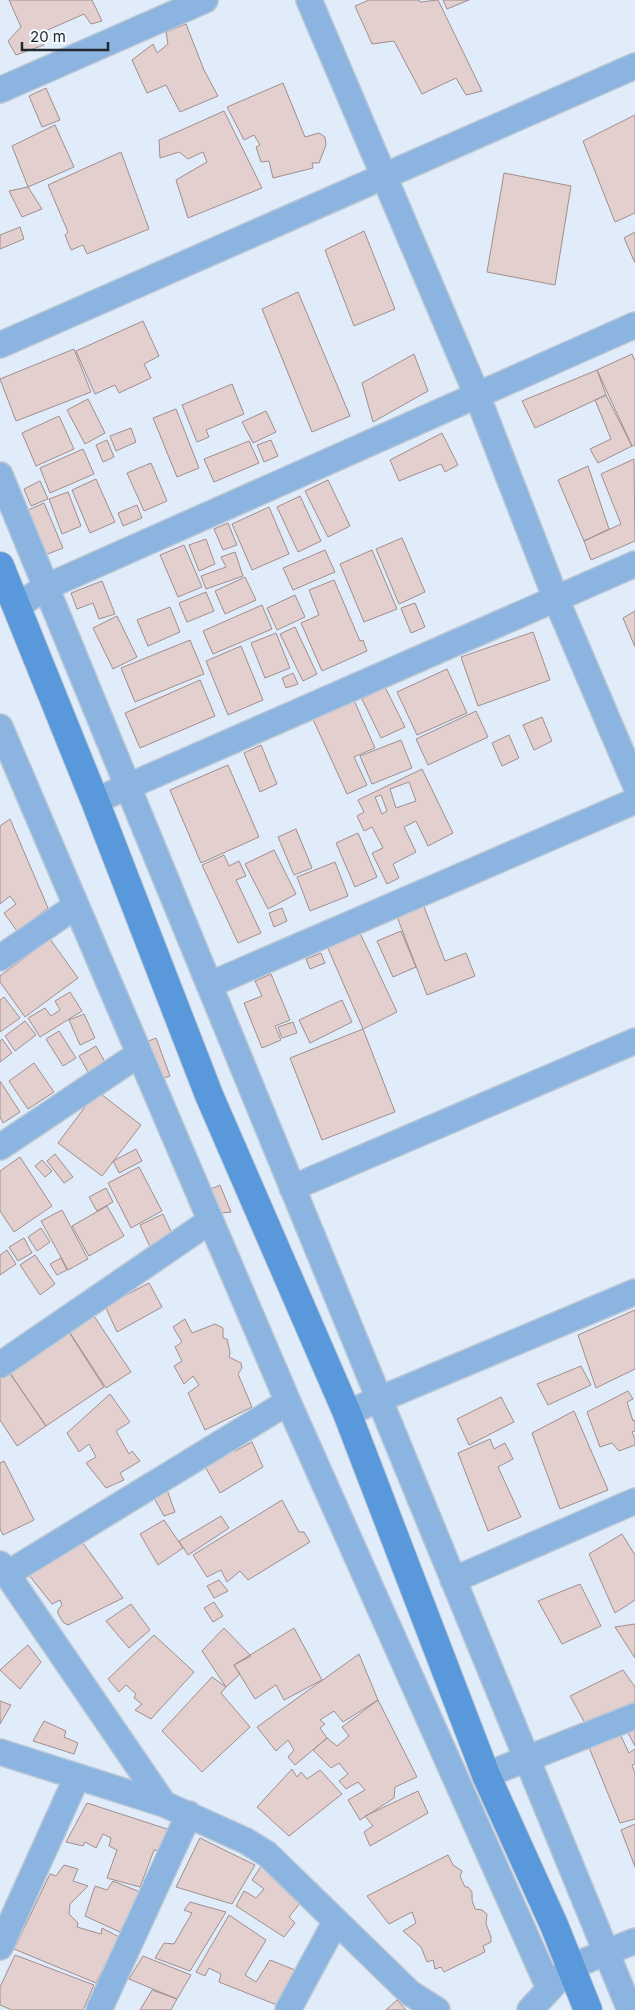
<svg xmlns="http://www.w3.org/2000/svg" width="635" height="2010" font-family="Inter,sans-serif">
<rect width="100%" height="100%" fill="#e0ecfa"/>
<path fill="#e4cfcf" stroke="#a18e8e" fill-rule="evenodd" d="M9 0H92L102 21 91 24 84 14 41 33 44 45 16 55 8 41 21 27Z
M369 0H419L420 2 438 0 482 91 466 95 456 78 422 94 394 41 372 44 355 6Z
M443 0H469L447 9Z
M186 24 204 70 218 96 180 112 166 85 147 93 132 60 153 44 157 53 168 44 166 32Z
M283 83 305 137 319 133 325 137 326 145 319 163H312L313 168 273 178 269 161 261 162 256 147 260 145 254 135 244 140 227 107Z
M46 88 60 120 42 127 29 96Z
M224 111 262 188 188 218 176 180 207 162 203 152 188 159 179 152 160 158 159 140Z
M635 115V213L615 222 583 141Z
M55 125 74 167 28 187 12 146Z
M121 152 149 229 87 254 83 245 71 250 65 235 68 232 48 185Z
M504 173 571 186 555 285 487 272Z
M28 187 42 209 22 217 9 191Z
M20 227 24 239 0 249V235Z
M364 231 395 309 354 326 325 250Z
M635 232V263L624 238Z
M298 292 350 416 312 432 262 309Z
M143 321 159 356 144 364 151 378 119 393 115 385 95 394 76 351Z
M74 349 91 392 16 421 0 379Z
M414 354 428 391 373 422 362 383Z
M632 354 635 361V445L632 446 597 370Z
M597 370 606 395 535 428 522 401Z
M232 384 244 414 206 430 209 437 197 442 182 405Z
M606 395 632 446 598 463 590 449 611 439 595 400Z
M88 399 105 433 85 444 67 410Z
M176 409 199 468 177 477 153 418Z
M266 411 276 432 253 443 242 422Z
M59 416 74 449 36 466 22 433Z
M131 428 136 442 116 451 110 436Z
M442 433 458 465 445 472 441 464 399 481 390 460Z
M107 440 114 457 103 462 96 445Z
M271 440 278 456 264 462 257 445Z
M249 441 259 463 214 482 204 459Z
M83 449 94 474 50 493 40 468Z
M634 459 635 541 591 560 584 541 621 524 601 474Z
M151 463 167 501 144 511 127 473Z
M588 466 609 529 584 541 558 480Z
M96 479 115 522 90 533 72 490Z
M328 480 350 526 328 537 305 491Z
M40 481 48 499 31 506 24 489Z
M68 492 81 526 62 534 49 499Z
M300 496 321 541 298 552 277 507Z
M44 503 63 548 45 555 26 511Z
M137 505 142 518 123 526 118 513Z
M269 507 289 554 252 570 232 524Z
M228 523 237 545 223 550 214 529Z
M402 538 425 592 399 604 376 549Z
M206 539 215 564 199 571 189 545Z
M184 545 202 587 178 597 160 555Z
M325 550 335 572 293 590 283 568Z
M372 550 397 609 364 622 340 564Z
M235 552 243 576 206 589 201 576 226 567 221 557Z
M245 577 256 600 225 614 215 591Z
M334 580 360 641 363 640 367 651 322 671 301 623 319 615 309 590Z
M102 581 115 614 99 619 93 603 77 609 71 593Z
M206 592 214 611 187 622 179 603Z
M295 595 305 617 277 630 267 608Z
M415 603 425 627 411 633 401 608Z
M262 605 272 629 213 654 203 631Z
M170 607 180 632 148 646 137 620Z
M635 611V647L623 618Z
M117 616 137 657 113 669 93 628Z
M295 627 317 674 303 681 280 634Z
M533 632 550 680 478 706 461 657Z
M276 633 290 668 265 678 251 643Z
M190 640 204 674 135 702 121 668Z
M241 646 263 700 228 715 206 661Z
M447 669 467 713 417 735 397 692Z
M293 673 298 684 286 688 282 678Z
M200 680 215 716 140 748 125 713Z
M385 687 405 727 381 738 362 699Z
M353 698 375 748 354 757 367 785 347 794 312 717Z
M476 711 488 737 428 765 416 739Z
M542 717 552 741 534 750 523 725Z
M509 735 519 758 502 766 492 743Z
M401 740 412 768 372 784 360 756Z
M261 745 277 784 260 792 244 753Z
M228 765 259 837 201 863 170 790Z
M422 769 453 833 428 846 416 821 404 827 416 852 393 864 399 878 387 884 372 853 383 848 372 827 364 831 357 816 364 812 358 800ZM409 782 416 801 396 808 390 789ZM381 795 387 811 382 814 375 797Z
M10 819 48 908 17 931 4 913 16 904 10 896 0 904V826Z
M296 829 312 868 294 875 278 837Z
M358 833 377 877 355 887 336 843Z
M274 850 296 894 268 909 245 864Z
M224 855 229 866 239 861 246 876 236 880 261 933 238 943 202 865Z
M335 862 348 896 310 911 297 877Z
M423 904 445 961 466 953 475 976 427 995 396 914Z
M282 908 287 921 274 927 269 913Z
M359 931 397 1012 363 1029 327 946Z
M401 931 416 967 393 977 377 941Z
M50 939 78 978 25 1017 0 982V976Z
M321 953 325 963 310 969 306 959Z
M271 974 290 1020 275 1026 281 1040 262 1048 244 1003 262 996 255 981Z
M70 992 82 1011 40 1037 28 1018 45 1008 51 1016 60 1010 55 1001Z
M4 997 20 1018 0 1032V1000Z
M342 1000 352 1022 310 1043 299 1020Z
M84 1014 95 1038 80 1045 69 1020Z
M25 1021 36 1035 15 1051 5 1036Z
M293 1022 297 1033 282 1038 278 1027Z
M363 1029 395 1112 322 1140 290 1058Z
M59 1031 76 1058 63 1066 46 1039Z
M156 1038 170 1076 156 1081 141 1044Z
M2 1039 12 1053 0 1062V1041Z
M96 1046 105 1062 88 1072 79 1056Z
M34 1063 54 1092 28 1109 9 1081Z
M0 1081 20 1112 3 1123 0 1117Z
M97 1091 141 1125 102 1176 58 1143Z
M136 1149 142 1161 119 1173 113 1161Z
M55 1154 73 1177 64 1183 47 1161Z
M20 1157 52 1206 14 1232 0 1211V1171Z
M42 1160 52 1171 45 1177 35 1166Z
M139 1167 162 1211 131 1228 108 1183Z
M220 1185 231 1212 213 1214 204 1192Z
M106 1188 113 1202 97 1211 89 1197Z
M107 1206 124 1236 89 1256 72 1226Z
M62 1210 88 1259 68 1270 41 1221Z
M163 1214 173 1236 150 1247 140 1225Z
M41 1228 50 1242 37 1251 28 1237Z
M24 1238 32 1253 18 1261 9 1247Z
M7 1250 16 1264 0 1275V1255Z
M35 1255 55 1284 40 1295 20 1265Z
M61 1258 67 1270 57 1275 50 1264Z
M149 1283 162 1307 117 1332 105 1306Z
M635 1310V1369L596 1388 578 1335Z
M94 1316 131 1372 106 1388 70 1333Z
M185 1319 192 1333 215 1324 223 1328V1338L227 1339 230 1352 229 1357 241 1363 242 1368 238 1374 252 1407 205 1430 188 1393 199 1385 193 1376 184 1384 174 1366 182 1361 175 1347 182 1342 173 1327Z
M67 1329 104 1387 46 1426 9 1372Z
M581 1366 591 1385 548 1405 537 1384Z
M9 1372 46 1426 17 1446 0 1420V1378Z
M628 1391 633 1399 627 1402 633 1421 635 1420V1431L632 1432 635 1439V1445L619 1451 612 1443 600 1447 587 1412Z
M110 1394 130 1422 116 1431 129 1454 132 1451 140 1461 120 1473 124 1480 106 1488 86 1463 96 1457 89 1444 79 1452 67 1433Z
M501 1397 514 1422 469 1445 457 1419Z
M574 1411 608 1490 560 1509 532 1433Z
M490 1439 494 1449 505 1443 513 1459 498 1467 521 1517 488 1531 458 1453Z
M252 1442 263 1467 220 1493 204 1465 230 1443 235 1451Z
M4 1461 34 1520 3 1535 0 1529V1463Z
M167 1490 175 1512 164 1516 153 1496Z
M282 1500 299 1532H304L310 1542 248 1580 240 1571 227 1582 221 1570 207 1577 193 1555Z
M221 1516 229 1528 188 1555 179 1541Z
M164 1520 183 1548 158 1565 140 1534Z
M622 1534 635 1555V1600L615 1613 589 1554Z
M77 1535 123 1598 68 1625 63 1622 58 1614V1610L62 1605 60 1600 52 1604 21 1565Z
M219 1580 228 1591 214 1598 207 1586Z
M580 1584 601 1626 562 1644 538 1601Z
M214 1602 223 1616 213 1622 204 1608Z
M131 1604 150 1630 129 1648 106 1621Z
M635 1624V1658L615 1627Z
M224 1628 251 1656 234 1665 240 1674 226 1687 202 1651Z
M294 1628 322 1680 284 1700 276 1685 255 1699 234 1665Z
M154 1635 194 1672 151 1719 135 1710 142 1704 134 1698 136 1694 126 1685 119 1692 108 1679Z
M28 1645 41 1662 20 1689 0 1670Z
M359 1654 378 1700 343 1722 334 1711 320 1720 325 1724 320 1728 327 1738 295 1765 288 1757 294 1750 288 1740 276 1751 257 1727Z
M623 1670 635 1687V1705L585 1723 570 1696Z
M212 1677 226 1687 221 1693 250 1727 202 1772 162 1731Z
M378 1700 417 1777 395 1787 394 1798 360 1820 348 1800 365 1790 358 1782 346 1789 339 1781 348 1774 339 1763 331 1768 313 1750 327 1738 337 1746 349 1736 342 1727Z
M0 1701 11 1705 0 1724Z
M44 1721 66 1731 64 1737 78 1743 74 1754 33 1741Z
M635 1722V1746L625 1727Z
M619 1732 629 1753 635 1749V1764L632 1765 635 1773V1819L620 1823 588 1745Z
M292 1769 297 1777 301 1772 307 1779 320 1770 342 1794 289 1836 257 1807Z
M418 1791 428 1813 370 1846 364 1832 373 1826 365 1816Z
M87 1803 170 1830 159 1851 154 1850 140 1887 107 1878 117 1850 109 1846 111 1838 103 1834 96 1848 85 1842 83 1846 66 1842Z
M635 1824V1867L621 1830Z
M200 1838 255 1865 232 1904 176 1887Z
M448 1855 453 1865 462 1871 460 1876 465 1887H468L472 1892V1900L475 1909 482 1910 487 1914 486 1924 491 1937V1942L483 1946 485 1952 444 1972 441 1967 435 1969 433 1960 427 1962 421 1947 403 1931 416 1923 412 1912 389 1924 367 1896Z
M266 1859 305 1897 289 1917 295 1923 284 1937 236 1906 244 1891 256 1898 264 1889 252 1880Z
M64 1865 78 1869 73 1881 88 1886 70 1904 69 1914 78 1923 77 1927 101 1934 102 1928 119 1937 96 1983 14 1949 50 1874 56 1876Z
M113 1881 140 1892 120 1932 85 1916 95 1886 107 1890Z
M190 1902 226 1912 190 1971 155 1958 164 1943 174 1944 192 1913 184 1910Z
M229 1915 266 1940 245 1975 256 1982 270 1960 295 1970 277 2005 219 1982 221 1974 209 1968 205 1976 196 1972Z
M15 1955 94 1985 83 2010H12L0 2005V1987Z
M143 1956 191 1975 177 1999 129 1979Z
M152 1990 177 1999 171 2010H140Z
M397 2000 406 2010H386Z"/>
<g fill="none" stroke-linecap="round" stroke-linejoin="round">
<g stroke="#bec9d5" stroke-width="28">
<path id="street" d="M309 0 477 395 556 599 635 784
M0 90 205 0
M0 345 635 66
M0 475 630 2010
M16 607 46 587 635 325
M0 727 288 1402 549 1988
M95 801 635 564
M0 958 76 906
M209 985 635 801
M0 1147 139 1054
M292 1188 635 1041
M0 1365 210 1221
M347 1413 635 1292
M0 1564 164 1804
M7 1574 288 1402
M453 1580 635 1501
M0 1752 164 1804 246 1841 267 1854 410 1993 437 2010
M486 1775 635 1716
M0 1947 77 1777
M99 2010 189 1814
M288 2010 336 1921
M530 2010 570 1967 635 1941"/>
</g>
<g stroke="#bec9d5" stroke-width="30">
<path id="secondary" d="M0 566 95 801 209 1095 347 1413 486 1775 554 1925 588 2010"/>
</g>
<use href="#street" stroke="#8bb4e1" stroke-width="25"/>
<use href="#secondary" stroke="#5998da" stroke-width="28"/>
</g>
<path d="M22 42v8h86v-8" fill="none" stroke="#23282d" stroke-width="2.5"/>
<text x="30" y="42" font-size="15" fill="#23282d" stroke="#f3f8fe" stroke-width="4" paint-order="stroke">20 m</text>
</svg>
